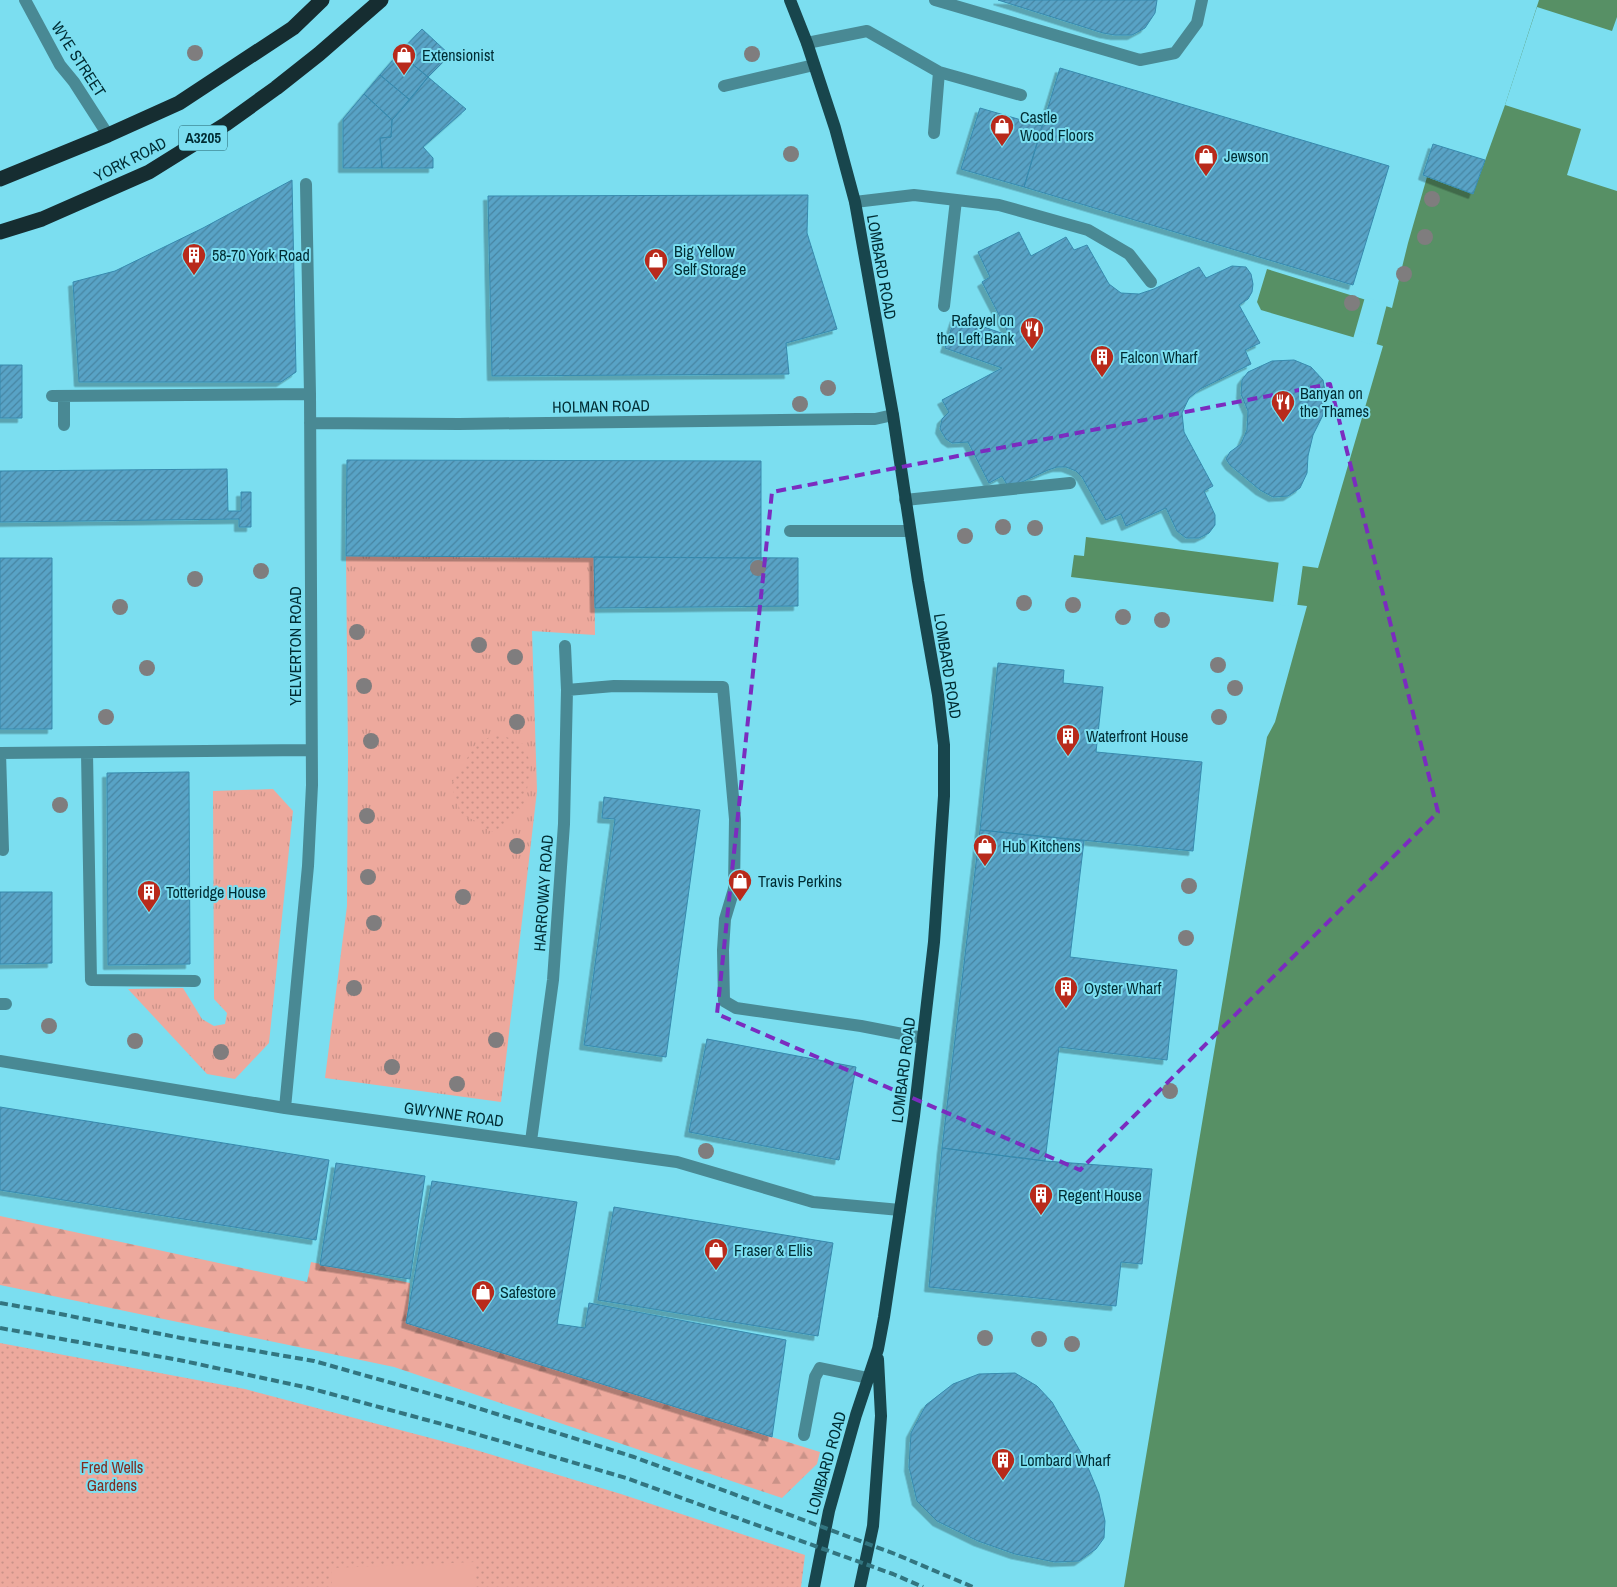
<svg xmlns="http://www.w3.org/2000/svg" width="1617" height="1587" font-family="'Archivo Narrow',sans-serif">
<defs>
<pattern id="grass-tufts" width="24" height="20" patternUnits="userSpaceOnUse" patternTransform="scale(1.25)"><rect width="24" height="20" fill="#eda99d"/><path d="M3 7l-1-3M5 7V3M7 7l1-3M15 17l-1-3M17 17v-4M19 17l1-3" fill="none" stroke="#c99288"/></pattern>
<pattern id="forest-firs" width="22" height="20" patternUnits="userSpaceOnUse" patternTransform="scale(1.25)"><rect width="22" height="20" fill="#eda99d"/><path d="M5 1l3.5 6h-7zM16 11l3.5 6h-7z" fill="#c99288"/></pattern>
<pattern id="park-dots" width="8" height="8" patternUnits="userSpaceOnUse" patternTransform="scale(1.25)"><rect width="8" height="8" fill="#eda99d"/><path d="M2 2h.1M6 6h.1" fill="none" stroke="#c99288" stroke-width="1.8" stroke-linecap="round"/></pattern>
<pattern id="building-hatch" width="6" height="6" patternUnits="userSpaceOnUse" patternTransform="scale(1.25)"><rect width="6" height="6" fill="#59a3c6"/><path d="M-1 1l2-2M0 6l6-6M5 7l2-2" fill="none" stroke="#4785a2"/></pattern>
<filter id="shadow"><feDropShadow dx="-4.5" dy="4.5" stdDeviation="0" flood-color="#0004"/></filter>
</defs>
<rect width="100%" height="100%" fill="#7bdef0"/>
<path fill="url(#grass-tufts)" d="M346 556 594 557 595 635 532 631 537 791 501 1102 325 1078 347 906 348 756Z
M273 789 293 811 269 1043 235 1079 207 1074 128 989 183 988 202 1019 214 1026 225 1024 227 1013 214 999 213 791Z"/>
<path fill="url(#forest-firs)" d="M0 1216 307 1282 311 1262 410 1283 407 1323 820 1452 817 1464 782 1498 394 1367 0 1285Z"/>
<path fill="url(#park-dots)" d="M499 734 523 744 531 764 525 802 505 826 491 832 478 822 462 815 451 785 477 742Z
M0 1343 245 1389 476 1450 621 1494 805 1555 801 1587H0Z"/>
<path fill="#eda99d" d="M475 1562 476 1587H332L331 1568Z"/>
<path fill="#579065" d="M1539 0H1617V1587H1124L1267 737 1275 722 1307 606 1071 577 1074 555 1084 556 1086 537 1318 568 1383 346 1261 310 1257 302 1267 269 1392 308 1408 243 1427 177 1473 194 1505 105Z"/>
<path fill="#7bdef0" d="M1537 7 1612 31 1617 17V191L1567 175 1581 129 1505 105Z
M1365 297 1387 304 1376 346 1353 339Z
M1279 560 1303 564 1297 607 1273 604Z"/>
<path fill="url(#building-hatch)" stroke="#378aae" filter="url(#shadow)" d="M998 0H1157L1155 13 1145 28 1132 35H1115L1103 33Z
M422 29 450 55 428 77 399 53Z
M399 53 428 77 410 100 380 75Z
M1060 68 1389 166 1353 285 1024 187Z
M380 75 410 100 392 120 364 94Z
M428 77 466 109 423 147 433 158V168H382L380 138 391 137 392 120Z
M364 94 392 120 391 137 380 138 382 168H343V119Z
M980 108 1042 126 1024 187 961 169Z
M1433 144 1485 160 1473 194 1423 175Z
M292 180 296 372 281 382H79L73 282 115 271 203 228Z
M808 195 807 233 837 329 786 343 789 374 492 376 488 196Z
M1019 232 1031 256 1066 237 1074 250 1087 245 1109 284 1121 293 1139 294 1154 289 1199 267 1206 278 1232 266 1246 267 1251 274 1253 284 1252 292 1248 299 1239 305 1260 343 1245 350 1251 364 1200 389 1189 398 1182 413 1184 432 1213 486 1204 491 1215 515V525L1209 533 1199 538H1186L1177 531 1166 508 1126 526 1121 514 1106 520 1082 477 1076 471 1066 467H1057L1048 470 1009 488 1002 476 989 483 968 442 952 443 946 439 940 429 942 419 949 412 942 400 1002 368 945 348 955 317 1010 336 982 282 990 277 978 252Z
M1294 360 1311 367 1323 380 1326 397 1323 415 1313 435 1308 456 1307 473 1300 488 1288 496 1273 497 1260 490 1230 465 1226 459 1230 452 1241 444 1247 430 1248 411 1241 394 1242 380 1248 372 1272 361Z
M0 365H22V418H0Z
M347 460 761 461V558L346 556Z
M227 469 228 511H241V492H251V527H239V519L0 522V471Z
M594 557 798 558V606L595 608Z
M0 558H52V729H0Z
M998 663 1064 670 1063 683 1103 687 1096 752 1202 762 1193 851 980 830Z
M189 772 190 964 108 965 107 773Z
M604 797 700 810 666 1057 584 1045 615 819 602 818Z
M980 830 1084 841 1070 957 1177 970 1167 1060 1059 1047 1045 1161 942 1148Z
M0 892H52V963L0 964Z
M707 1039 856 1067 839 1160 689 1132Z
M0 1107 329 1160 316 1240 0 1190Z
M942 1148 1045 1161 1152 1169 1142 1264 1121 1262 1116 1306 929 1287Z
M336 1163 425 1176 410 1279 320 1265Z
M432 1181 577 1202 557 1324 585 1328 589 1303 786 1340 772 1437 406 1323Z
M614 1207 833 1243 818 1336 598 1300Z
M1015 1373 1037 1386 1052 1402 1084 1458 1099 1494 1105 1521 1104 1538 1096 1549 1079 1561 1055 1562 1015 1554 978 1541 937 1521 917 1501 909 1467 911 1433 926 1405 953 1384 979 1374Z"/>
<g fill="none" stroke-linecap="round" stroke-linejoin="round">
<path stroke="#498994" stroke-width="12" d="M25 0 60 65 74 82 108 135
M935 0 1140 60 1175 53 1197 23 1202 0
M807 43 867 31 939 72 1021 95
M724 86 814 65
M934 133 939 72
M855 202 914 195 999 205 1088 230 1129 254 1151 282
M944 306 956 200
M52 396 310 394
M310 423 459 424 857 419H875L893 415
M64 425V396
M905 500 1070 483
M790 531H910
M567 690 614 686 723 687 735 819 734 889 725 919 723 950 724 1001 736 1008 861 1026 923 1038
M0 753 311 750
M0 753 3 850
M87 753 91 980 195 981
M0 1004H6
M0 1061 285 1108 677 1162 813 1202 900 1210
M285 1108 308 866 312 785 310 394 306 184
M531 1141 553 980 564 824 567 690 565 646
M804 1435 815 1377 820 1368 868 1378"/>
<path stroke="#18464d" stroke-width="12" d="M790 0 807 43 835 128 855 202 893 415 918 581 938 695 944 745V796L934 942 914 1116 884 1317 878 1349 856 1415 829 1511 814 1587
M860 1587 873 1526 881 1416 878 1359"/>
<path stroke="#162d31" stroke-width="15" d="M0 179 108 135 179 103 293 28 322 0
M0 232 42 219 149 172 226 124 276 88 319 54 381 0"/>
<path stroke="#327580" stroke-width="4" stroke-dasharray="8 4" stroke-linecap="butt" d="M0 1303 40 1310 181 1338 314 1361 452 1400 634 1457 895 1554 973 1587
M0 1328 179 1360 309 1388 449 1426 626 1478 893 1574 923 1587"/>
</g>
<g fill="#7f7d7e">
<circle cx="195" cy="53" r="8"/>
<circle cx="752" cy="54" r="8"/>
<circle cx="791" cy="154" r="8"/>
<circle cx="1432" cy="199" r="8"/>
<circle cx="1425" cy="237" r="8"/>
<circle cx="1404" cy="274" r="8"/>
<circle cx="1352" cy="303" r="8"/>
<circle cx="828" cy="388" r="8"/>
<circle cx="800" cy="404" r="8"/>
<circle cx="1003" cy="527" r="8"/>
<circle cx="1035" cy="528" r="8"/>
<circle cx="965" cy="536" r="8"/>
<circle cx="758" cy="568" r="8"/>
<circle cx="261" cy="571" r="8"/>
<circle cx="195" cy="579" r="8"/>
<circle cx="1024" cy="603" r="8"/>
<circle cx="1073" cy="605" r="8"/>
<circle cx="120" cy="607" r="8"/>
<circle cx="1123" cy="617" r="8"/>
<circle cx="1162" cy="620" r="8"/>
<circle cx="357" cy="632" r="8"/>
<circle cx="479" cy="645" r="8"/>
<circle cx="515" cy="657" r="8"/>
<circle cx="1218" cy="665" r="8"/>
<circle cx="147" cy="668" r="8"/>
<circle cx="364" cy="686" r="8"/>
<circle cx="1235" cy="688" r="8"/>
<circle cx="106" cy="717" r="8"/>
<circle cx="1219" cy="717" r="8"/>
<circle cx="517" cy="722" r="8"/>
<circle cx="371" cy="741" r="8"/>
<circle cx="60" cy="805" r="8"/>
<circle cx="367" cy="816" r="8"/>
<circle cx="517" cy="846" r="8"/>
<circle cx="368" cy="877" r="8"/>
<circle cx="1189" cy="886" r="8"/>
<circle cx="463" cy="897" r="8"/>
<circle cx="374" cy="923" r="8"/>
<circle cx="1186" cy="938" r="8"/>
<circle cx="354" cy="988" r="8"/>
<circle cx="49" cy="1026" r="8"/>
<circle cx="496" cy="1040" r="8"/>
<circle cx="135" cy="1041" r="8"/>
<circle cx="221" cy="1052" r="8"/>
<circle cx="392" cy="1067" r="8"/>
<circle cx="457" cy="1084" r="8"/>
<circle cx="1170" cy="1091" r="8"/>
<circle cx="706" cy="1151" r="8"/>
<circle cx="985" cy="1338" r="8"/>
<circle cx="1039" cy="1339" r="8"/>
<circle cx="1072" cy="1344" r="8"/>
</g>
<path fill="none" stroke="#7b2cbf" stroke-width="4" stroke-dasharray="10 6" stroke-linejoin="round" d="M1330 384 1438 812 1080 1170 717 1014 772 492Z"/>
<defs>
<g id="shop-pin" transform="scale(1.25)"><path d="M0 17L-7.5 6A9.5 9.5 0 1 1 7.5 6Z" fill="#b82a1b" stroke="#7bdef0"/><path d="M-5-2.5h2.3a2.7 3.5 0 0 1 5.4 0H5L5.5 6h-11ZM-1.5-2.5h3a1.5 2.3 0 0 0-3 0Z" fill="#fff"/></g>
<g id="building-pin" transform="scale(1.25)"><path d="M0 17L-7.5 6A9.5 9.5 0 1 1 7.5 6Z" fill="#b82a1b" stroke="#7bdef0"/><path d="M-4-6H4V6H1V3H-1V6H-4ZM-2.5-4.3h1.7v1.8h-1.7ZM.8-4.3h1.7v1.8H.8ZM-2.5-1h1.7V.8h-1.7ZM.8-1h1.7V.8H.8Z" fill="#fff"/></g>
<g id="restaurant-pin" transform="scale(1.25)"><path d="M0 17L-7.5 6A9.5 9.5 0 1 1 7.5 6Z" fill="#b82a1b" stroke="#7bdef0"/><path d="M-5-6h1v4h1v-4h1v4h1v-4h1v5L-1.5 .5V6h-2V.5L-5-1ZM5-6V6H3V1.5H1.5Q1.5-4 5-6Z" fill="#fff"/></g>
</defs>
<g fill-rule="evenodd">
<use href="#shop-pin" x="404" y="55"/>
<use href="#shop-pin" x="1002" y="126"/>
<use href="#shop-pin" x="1206" y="156"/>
<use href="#building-pin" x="194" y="255"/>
<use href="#shop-pin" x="656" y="260"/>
<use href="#restaurant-pin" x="1032" y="329"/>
<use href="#building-pin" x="1102" y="357"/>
<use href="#restaurant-pin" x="1283" y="402"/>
<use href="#building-pin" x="1068" y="736"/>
<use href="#shop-pin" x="985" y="846"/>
<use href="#shop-pin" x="740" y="881"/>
<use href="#building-pin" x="149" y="892"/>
<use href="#building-pin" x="1066" y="988"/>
<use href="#building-pin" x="1041" y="1195"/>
<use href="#shop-pin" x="716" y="1250"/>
<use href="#shop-pin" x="483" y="1292"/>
<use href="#building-pin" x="1003" y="1460"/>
</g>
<g text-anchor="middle" stroke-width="4" stroke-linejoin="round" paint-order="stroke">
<rect fill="#7bdef0" stroke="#25626c" stroke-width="1" x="179" y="125.5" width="48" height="25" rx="4"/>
<g font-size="15" font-weight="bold" fill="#002d34">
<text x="203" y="143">A3205</text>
</g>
<g font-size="16" fill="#002d34" stroke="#7bdef0" text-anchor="start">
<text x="422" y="61">Extensionist</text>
<text x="1020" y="123">Castle<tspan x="1020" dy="18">Wood Floors</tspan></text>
<text x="1224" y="162">Jewson</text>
<text x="674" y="257">Big Yellow<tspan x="674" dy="18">Self Storage</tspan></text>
<text x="212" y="261">58-70 York Road</text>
<text x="1014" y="326" text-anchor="end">Rafayel on<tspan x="1014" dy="18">the Left Bank</tspan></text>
<text x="1120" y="363">Falcon Wharf</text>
<text x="1300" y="399">Banyan on<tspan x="1300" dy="18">the Thames</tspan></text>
<text x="1086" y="742">Waterfront House</text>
<text x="1002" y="852">Hub Kitchens</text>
<text x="758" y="887">Travis Perkins</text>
<text x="166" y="898">Totteridge House</text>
<text x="1084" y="994">Oyster Wharf</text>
<text x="1058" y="1201">Regent House</text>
<text x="734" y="1256">Fraser &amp; Ellis</text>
<text x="500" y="1298">Safestore</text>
<text x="1020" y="1466">Lombard Wharf</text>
</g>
<g font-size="16" fill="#002d34" stroke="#7bdef0">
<text transform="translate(79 59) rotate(57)" y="6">WYE STREET</text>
<text transform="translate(130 159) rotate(-27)" y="6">YORK ROAD</text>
<text transform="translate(882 267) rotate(80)" y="6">LOMBARD ROAD</text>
<text transform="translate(601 406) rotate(-1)" y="6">HOLMAN ROAD</text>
<text transform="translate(295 646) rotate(-90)" y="6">YELVERTON ROAD</text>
<text transform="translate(948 666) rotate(81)" y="6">LOMBARD ROAD</text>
<text transform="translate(543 893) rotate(-86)" y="6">HARROWAY ROAD</text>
<text transform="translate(903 1070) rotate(-83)" y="6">LOMBARD ROAD</text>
<text transform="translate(454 1114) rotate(8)" y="6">GWYNNE ROAD</text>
<text transform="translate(826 1463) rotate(-74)" y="6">LOMBARD ROAD</text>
</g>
<g font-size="16" fill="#822d21" stroke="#7bdef0">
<text x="112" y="1473">Fred Wells<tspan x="112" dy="18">Gardens</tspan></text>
</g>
</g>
</svg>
